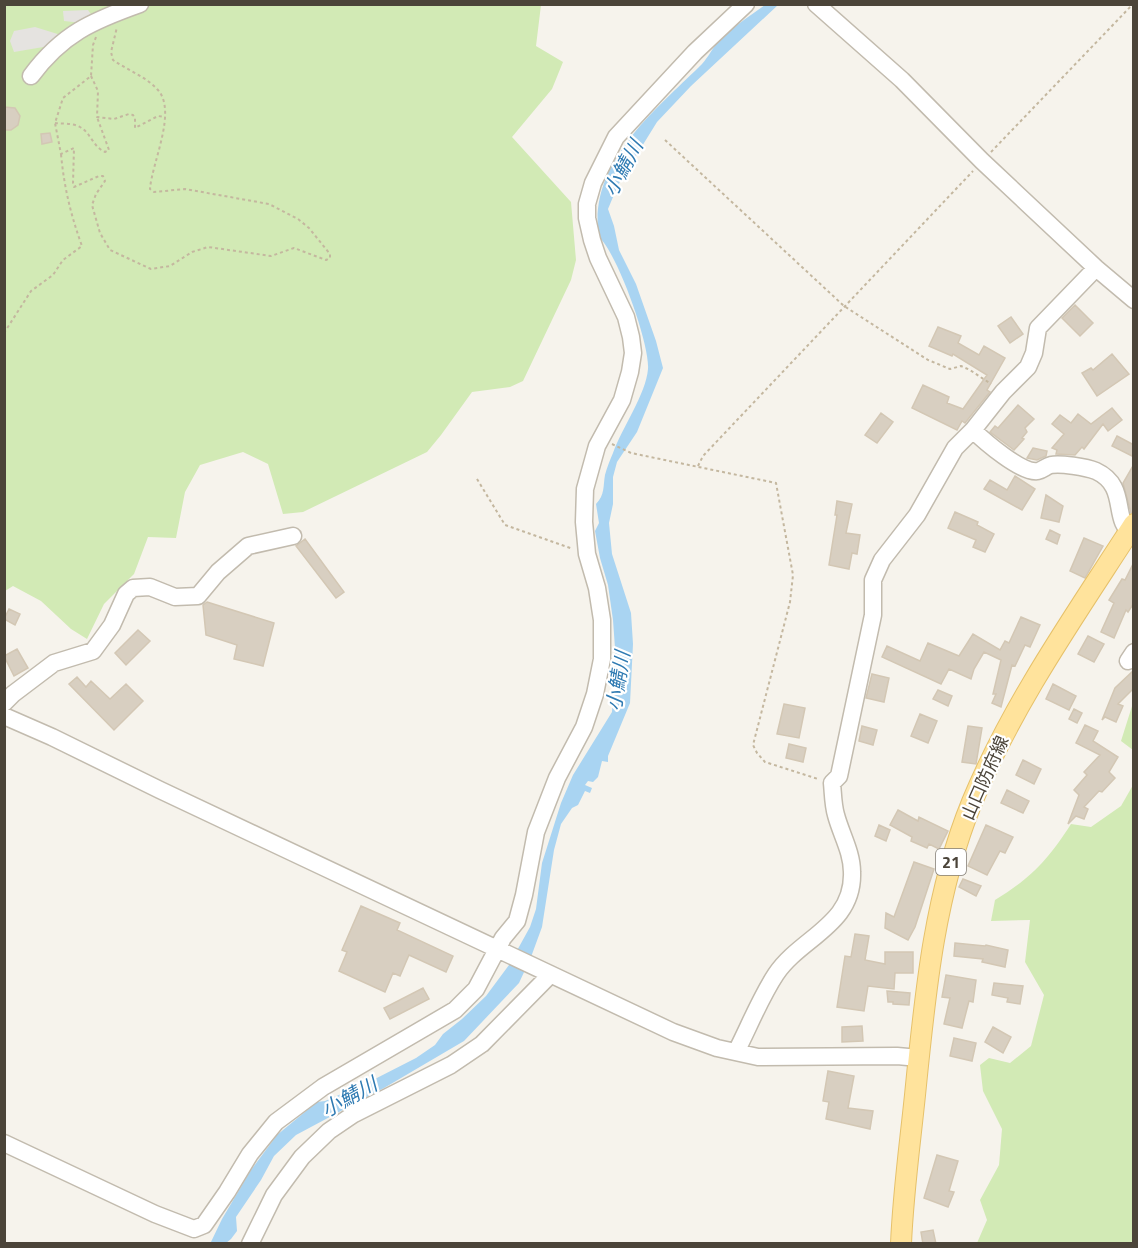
<svg xmlns="http://www.w3.org/2000/svg" width="1138" height="1248" font-family="'Titillium Web','Noto Sans JP',sans-serif">
<rect width="100%" height="100%" fill="#f6f3ec"/>
<path fill="#d2eab5" d="M5 5H541L536 46 563 62 552 89 512 137 571 202 576 260 571 280 523 381 510 387 472 392 441 435 427 452 303 512 283 514 268 464 243 452 200 465 185 492 176 538 148 537 134 574 104 604 87 639 71 629 41 601 13 586 5 591Z
M1133 703V750L1121 741Z
M1133 785V1243H977L987 1220 980 1200 999 1165 1002 1129 983 1091 980 1065 989 1058 1010 1063 1031 1046 1044 995 1025 962 1030 920 991 921 995 900C1031 878 1048 860 1071 824L1091 827 1121 806Z"/>
<path fill="#e5e3e0" d="M88 10 93 17 83 23 64 21 63 11Z
M35 27 64 36 55 45 14 52 10 41 14 31Z"/>
<path fill="#a9d4f2" d="M765 5H778L691 86 657 122 618 185 608 209 614 226 619 250 636 284 656 341 663 368 637 432 617 462 613 477V504L609 523 612 554 631 613 633 644 630 703 608 756V762L602 761 598 777 593 782 588 781 585 785 592 788 590 793 585 791 578 805 572 808 561 824 554 850 542 927 531 957 519 983 464 1041 384 1088 296 1135 274 1156 261 1180 236 1217 237 1231 231 1239 226 1243 210 1244 222 1219 251 1170 277 1135 317 1102 325 1101 369 1082 416 1058 435 1045 443 1034 462 1019 486 996 509 965 530 927 536 909 542 863 561 803 573 775 612 712 615 648 613 620 608 585 600 558 595 531 599 523 596 504C605 495 603 486 605 475 607 467 610 460 613 453 622 428 646 394 648 369 650 344 617 253 599 237 587 165 653 112 699 67 707 60 711 50 718 42 731 28 750 16 765 5Z"/>
<path fill="#d8cfc1" stroke="#d3c7b4" stroke-width="1.5" d="M4 107 15 108 20 116 18 125 11 130H4Z
M50 133 52 142 42 144 41 134Z
M1075 305 1093 323 1080 336 1062 318Z
M1011 317 1023 334 1010 343 998 326Z
M938 327 961 336 958 343 979 355 984 346 1005 358 987 390 990 392 965 423 962 421 957 430 912 408 923 385 949 397 947 403 963 409 987 375 953 354 952 356 929 346Z
M1112 354 1129 374 1097 396 1082 373 1091 368 1093 370Z
M1018 405 1034 419 1025 428 1027 432 1022 438 1024 439 1014 450 990 432 995 426 998 428Z
M1112 408 1122 420 1108 431 1103 424 1084 449 1082 447 1075 455 1056 454 1057 450 1052 448 1064 434 1052 424 1060 415 1071 423 1078 414 1091 424Z
M881 413 893 422 877 443 865 435Z
M1117 436 1134 445V457L1112 446Z
M1033 448 1047 451 1046 456 1037 460 1027 458Z
M1134 464V512L1131 513 1123 483Z
M1015 476 1035 489 1022 510 984 489 990 480 1007 490Z
M1046 495 1063 506 1059 522 1041 518Z
M837 501 852 504 846 533 860 535 857 554 852 553 849 569 829 565 837 515H835Z
M955 512 978 522 977 525 994 534 985 552 973 547 976 540 948 528Z
M1050 530 1060 535 1057 544 1046 539Z
M1084 538 1103 546 1085 578 1070 571Z
M305 539 344 592 336 598 296 546Z
M1134 562V603L1128 612 1126 610 1114 638 1101 632 1114 603 1109 600 1122 579 1125 580Z
M207 602 274 623 263 666 234 659 237 645 206 635 203 605Z
M9 609 20 614 15 625 4 619Z
M1021 617 1040 625 1030 647 1025 645 1015 666 1012 665 1001 707 992 703 996 694H993L1001 660 984 652 974 669 971 679 949 669 941 684 882 657 887 646 920 661 928 643 959 656 973 634 1000 650 1005 641 1009 643Z
M138 630 150 641 126 665 115 653Z
M1088 636 1104 644 1094 662 1078 654Z
M17 649 28 668 14 676 4 656Z
M1134 670V688L1118 704 1123 706 1116 722 1105 717 1102 720 1115 688Z
M872 674 889 678 884 702 866 698Z
M77 677 86 687 91 681 110 699 126 684 143 701 114 730 69 684Z
M1053 684 1076 696 1069 710 1046 699Z
M938 690 952 696 948 706 933 699Z
M784 704 805 708 799 738 777 734Z
M1074 709 1082 713 1077 723 1069 719Z
M920 714 937 721 928 743 911 736Z
M1085 725 1098 731 1093 741 1118 757 1109 772 1115 778 1102 792 1099 791 1084 807 1088 809 1084 819 1076 816 1068 824 1079 795 1074 790 1087 775 1084 772 1100 755 1076 743Z
M862 726 877 730 873 745 859 741Z
M968 726 982 728 976 764 962 762Z
M789 744 806 748 803 762 786 758Z
M1023 760 1041 769 1034 784 1016 775Z
M1007 790 1029 801 1023 813 1001 803Z
M898 810 918 821 919 817 948 831 939 849 929 844 927 848 911 841 912 837 890 825Z
M879 825 890 830 886 841 875 836Z
M986 825 1013 837 1005 853 1000 851 987 875 968 866Z
M914 862 934 869 915 927 908 940 885 928 886 913 894 917Z
M963 879 981 886 976 896 959 887Z
M361 906 400 923 397 930 453 956 446 972 409 955 400 976 393 973 385 992 339 971 347 952 342 950Z
M855 934 869 936 865 960 885 964V952H913V973H895L894 989 868 986 864 1011 837 1007 845 956 851 957Z
M955 943 985 946 986 945 1008 950 1005 967 982 962 983 959 954 956Z
M946 975 976 980 973 1002 969 1001 962 1028 944 1024 950 998 942 997Z
M994 983 1023 986 1020 1004 1007 1002 1008 998 992 995Z
M423 988 429 999 390 1019 384 1008Z
M887 991 910 993 909 1005 893 1004V1002H888Z
M862 1026 863 1041 842 1042V1027Z
M993 1027 1011 1037 1003 1053 985 1042Z
M954 1038 976 1043 972 1061 950 1056Z
M828 1071 854 1076 848 1108 873 1111 870 1129 826 1119 829 1102 823 1101Z
M937 1155 958 1161 949 1191 954 1192 948 1207 924 1198Z
M933 1230 936 1244H923L921 1232Z"/>
<g fill="none" stroke-linecap="round" stroke-linejoin="round">
<g stroke="#c2bbae" stroke-width="19">
<path id="minor" d="M816 4 902 80 982 161 1096 268 1134 300
M31 76C62 34 92 21 140 4
M973 430C984 441 1022 474 1038 471 1043 470 1046 466 1051 465 1060 463 1086 467 1096 471 1130 487 1110 521 1134 535
M1128 661 1134 652
M4 703 13 694 54 663 93 651 112 625 126 594 133 588 150 587 175 597 198 596 218 572 248 546 293 536
M4 716 52 737 160 790 673 1032 717 1048 758 1057 897 1056 919 1058
M736 1052C749 1027 760 998 776 974 801 937 854 925 852 872 852 852 841 834 836 815 833 805 833 793 832 783L839 776 873 615V580L882 560 917 515 955 448 973 430 1003 392 1028 367 1034 353 1038 328 1096 268
M4 1143 155 1214 194 1229 204 1225 227 1192 250 1154 276 1122 323 1087 455 1010 476 989 503 938 517 921 524 895 536 832 557 778 584 727 595 694 602 659V620L597 588 587 554 584 522 585 489 597 446 622 400 630 372 633 353 631 337 626 317 598 258 592 240 587 218V204L593 183 616 137 695 52 746 4
M250 1244 274 1195 302 1157 329 1131 354 1114 451 1065 482 1044 550 975"/>
</g>
<g stroke="#e6c16a" stroke-width="22">
<path id="major" d="M901 1244C903 1194 910 1144 915 1095 925 995 934 895 972 802 1013 703 1076 614 1134 524"/>
</g>
<path stroke="#c4b79f" stroke-width="2" stroke-dasharray="3 3" stroke-linecap="butt" d="M96 37 93 45 91 76 63 98 55 123 61 154 74 148 73 183 74 187 99 176H103L105 181 96 194 92 205 100 233 110 250 151 269 170 266 192 252 208 247 271 256 294 248 326 260 330 258V254L309 228 298 219 269 204 185 189 154 192 150 189C152 162 178 110 157 89 145 76 127 70 113 60L111 52 117 27
M91 76 98 91 97 117 114 119 129 114 133 115 135 118V128L158 116 165 117
M55 123C63 124 73 123 80 127 91 133 93 147 105 152L109 150 97 117
M665 140 844 306 928 360 950 369 961 366 970 370 991 384
M991 152 1133 4
M4 333 31 291 53 275 63 260 82 246C71 216 64 187 61 154
M612 444 631 453 776 483 793 575 790 602 753 745 757 753 765 762 818 779
M698 466 703 456 973 171
M477 479 505 525 573 549"/>
<use href="#minor" stroke="#fff" stroke-width="16"/>
<use href="#major" stroke="#ffe39c" stroke-width="20"/>
</g>
<g text-anchor="middle" stroke-width="4.5" stroke-linejoin="round" paint-order="stroke">
<rect fill="#fff" stroke="#817c74" stroke-width="1.5" x="936" y="849" width="30" height="26" rx="4.5"/>
<g font-size="16" font-weight="bold" fill="#4b4439">
<text x="951" y="868">21</text>
</g>
<g font-size="18" fill="#4b4439" stroke="#fff">
<text transform="translate(985 778) rotate(-66)" y="6">山口防府線</text>
</g>
<g font-size="20" font-style="italic" fill="#2e7ab2" stroke="#fff">
<text transform="translate(623 168) rotate(-62)" y="7">小鯖川</text>
<text transform="translate(618 681) rotate(-81)" y="7">小鯖川</text>
<text transform="translate(349 1097) rotate(-29)" y="7">小鯖川</text>
</g>
</g>
<rect width="1138" height="1248" fill="none" stroke="#4b4439" stroke-width="12"/>
</svg>
